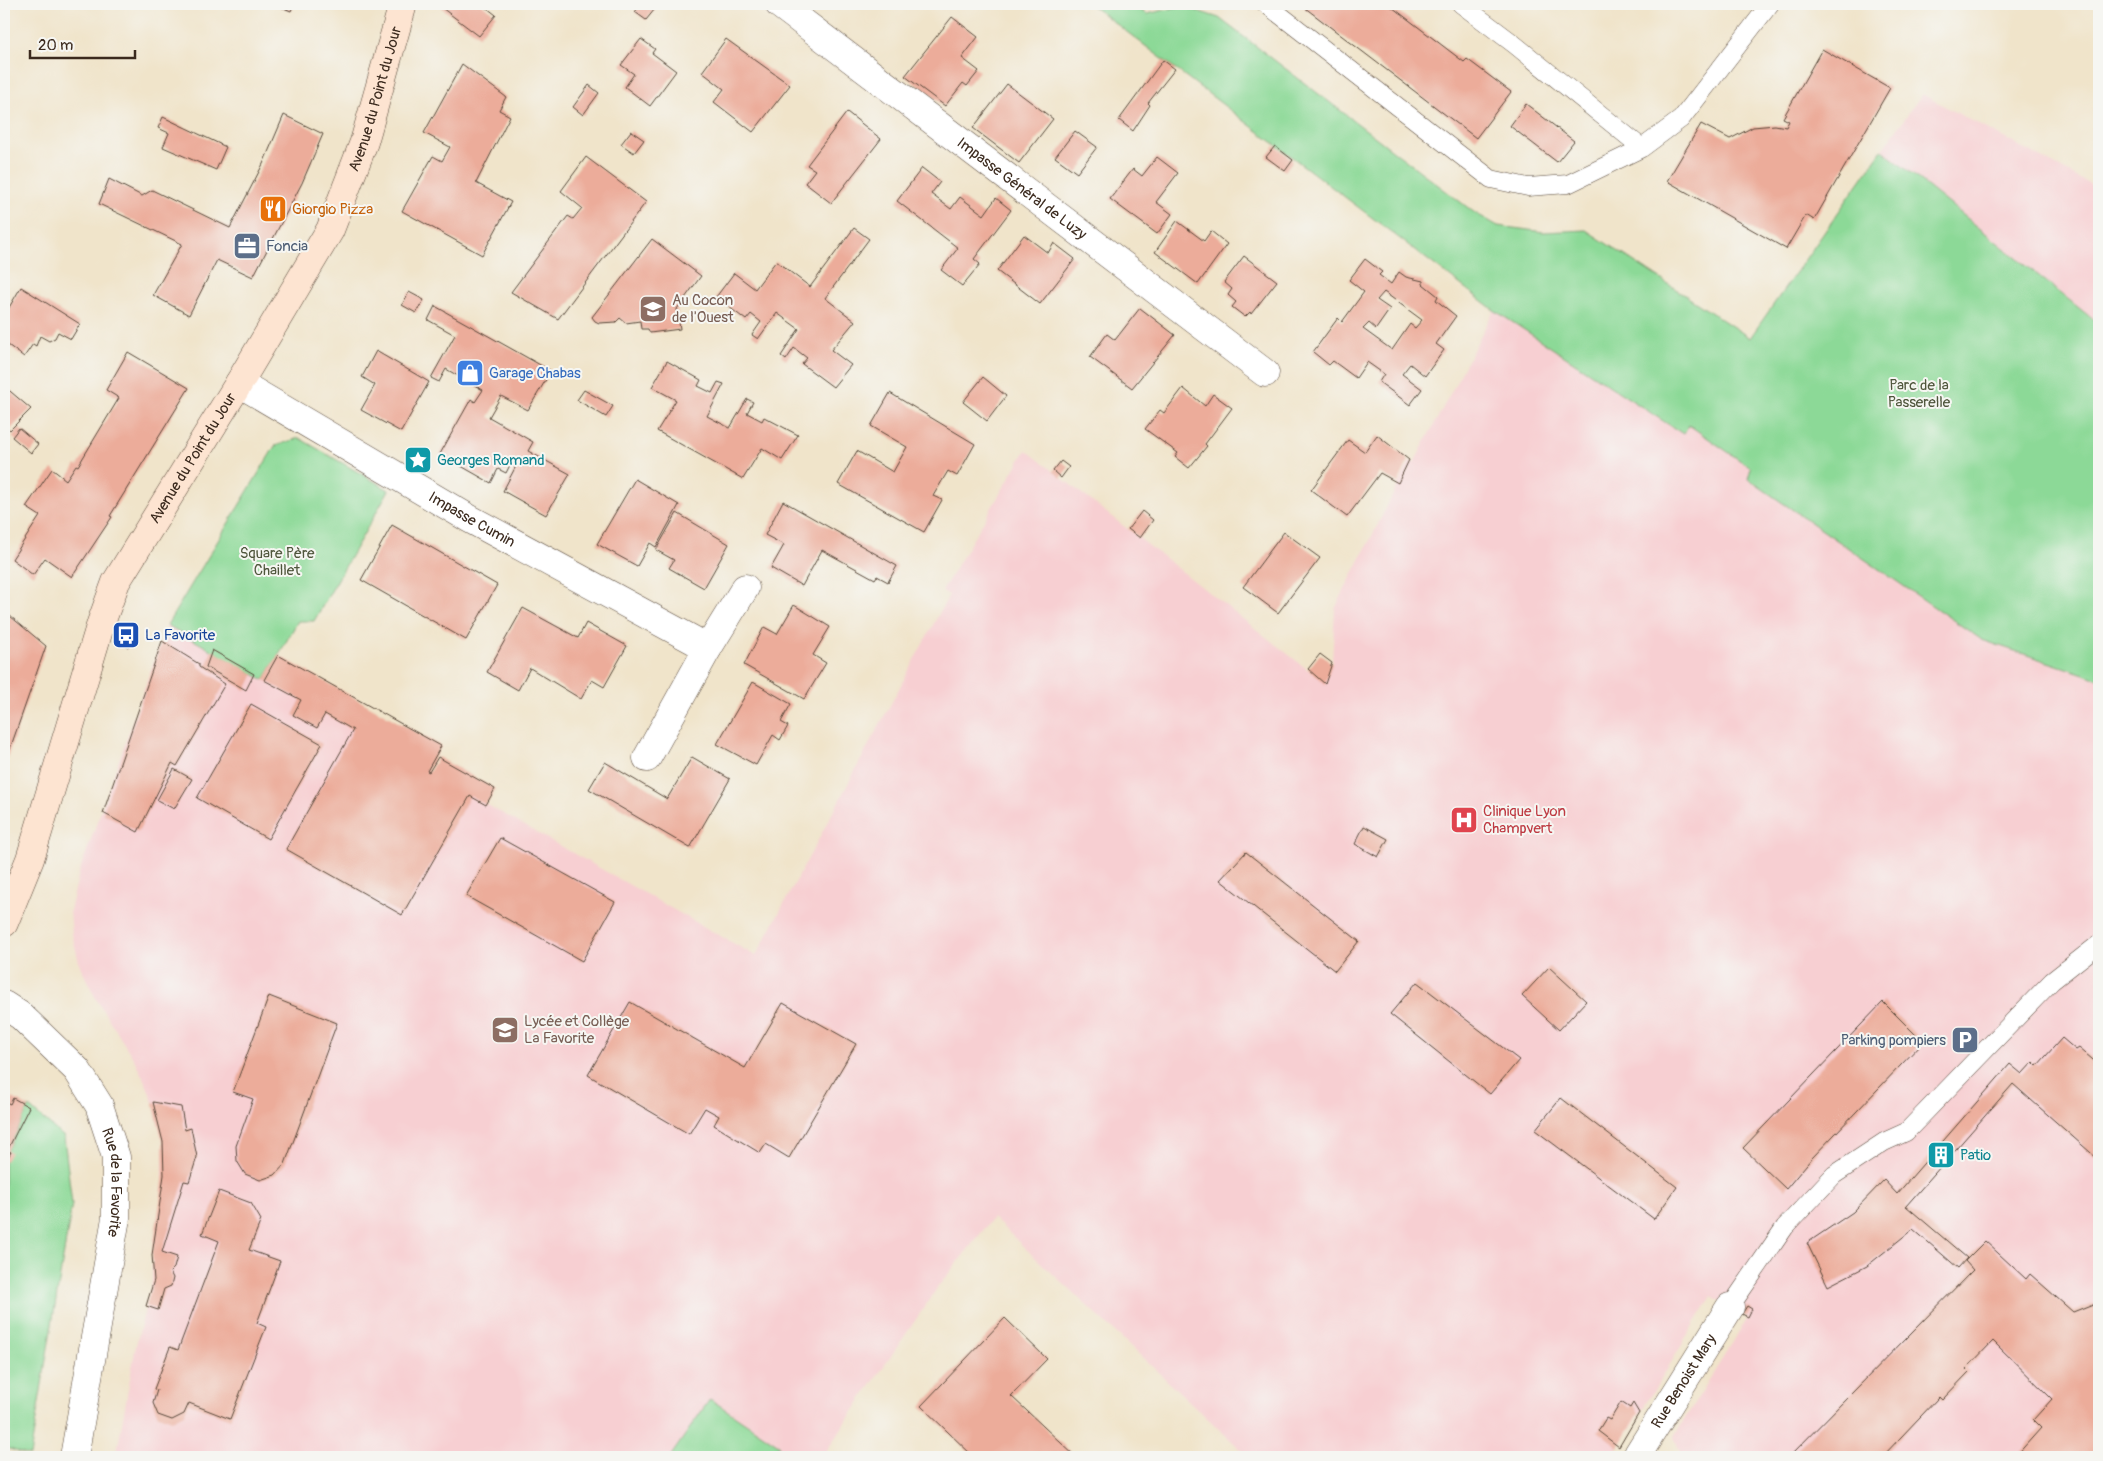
<svg xmlns="http://www.w3.org/2000/svg" width="2103" height="1461" font-family="Pangolin,sans-serif">
<rect width="100%" height="100%" fill="#f6f6f2"/>
<filter id="ink" filterUnits="userSpaceOnUse"><feTurbulence type="fractalNoise" baseFrequency=".02" numOctaves="2"/><feDisplacementMap in="SourceGraphic" scale="10" xChannelSelector="R" yChannelSelector="G"/><feConvolveMatrix kernelMatrix="1 2 1 2 8 2 1 2 1" color-interpolation-filters="sRGB"/></filter>
<filter id="wash" filterUnits="userSpaceOnUse"><feTurbulence type="fractalNoise" baseFrequency=".0096" numOctaves="4" result="noise"/><feDisplacementMap in="SourceGraphic" scale="20" xChannelSelector="R" yChannelSelector="G"/><feGaussianBlur stdDeviation="1.12" result="paint"/><feColorMatrix in="noise" values="0 0 0 0 0 0 0 0 0 0 0 0 0 0 0 0 0 1.4 0 .05"/><feComposite in="paint" operator="in"/></filter>
<g filter="url(#wash)">
<rect width="100%" height="100%" fill="#f0e4ca"/>
<path fill="#f7cfd2" d="M1922 94 2099 189V324L1882 150Z
M1494 310 1683 434 1689 425 1752 468 1748 478 1982 640 2099 679V1457H1682L1674 1436 1748 1318 1712 1296 1619 1447 1608 1457H1249L993 1218 938 1287 822 1457H116L136 1345 152 1282V1255L163 1188V1142L153 1102 147 1086 135 1061 96 999 80 966 72 934 70 911 79 873 167 625 756 956 949 595 942 591 1026 450 1325 683 1332 663 1335 609 1410 461 1414 463Z"/>
<path fill="#8cd997" stroke="#64825a" d="M1090 4H1130L1147 14 1182 6 1219 18 1475 213 1498 226 1544 232 1586 230 1750 338 1882 150 2099 324V679L1982 640 1748 479 1751 468 1689 425 1683 434 1494 310Z
M299 438 389 490 314 621H298L264 680 167 625 275 446Z
M29 1107 64 1137 72 1204 30 1456 4 1447V1157Z
M710 1399 780 1446 772 1457H670Z"/>
<g id="blocks">
<path fill="#ecac9a" fill-rule="evenodd" d="M273 4H294L291 11Z
M443 4H482L496 15 479 36 442 8Z
M641 4H659L646 20 635 12Z
M1300 4H1388L1464 62 1467 59 1511 92 1476 138Z
M952 17 978 37 962 58 979 71 967 86 963 83 945 106 905 76Z
M641 39 655 49 652 53 676 71 650 106 625 87 634 74 621 65Z
M726 39 790 85 753 132 714 102 724 89 702 72Z
M1822 49 1890 88 1814 220 1806 215 1786 249 1667 181 1701 124 1730 139 1753 127 1775 125 1786 127 1789 121 1783 118Z
M1163 60 1175 69 1148 103 1150 105 1133 131 1119 120Z
M462 64 506 97 499 110 510 116 476 183 511 202 482 255 402 211 433 156 442 161 450 147 424 133Z
M1007 84 1053 119 1019 163 973 128Z
M589 85 599 93 583 115 573 107Z
M1526 104 1574 141 1557 162 1510 126Z
M847 112 881 139 831 203 805 183 815 170 807 165Z
M284 115 323 134 302 183 253 277 217 260 189 315 153 295 182 244 99 204 109 179 142 196 152 190 230 228 263 164Z
M163 117 226 147 216 170 163 147 169 133 158 128Z
M631 131 644 140 634 153 621 144Z
M1075 131 1097 147 1077 173 1055 157Z
M1275 146 1293 160 1285 171 1266 157Z
M586 157 646 202 558 319 511 292 568 216 573 219 582 208 561 191Z
M1157 157 1178 173 1156 202 1172 214 1157 234 1110 199 1133 169 1142 176Z
M922 168 940 182 931 194 951 209 960 197 984 215 996 198 1011 210 974 259 980 264 962 286 941 270 958 248 897 201Z
M1177 221 1204 241 1211 231 1227 244 1198 284 1155 252Z
M854 228 869 239 825 298 855 321 831 350 851 365 833 387 802 364 807 358 794 348 786 360 781 356 799 329 777 313 758 339 752 335 761 322 751 314 746 320 716 297 734 273 755 289 776 261 810 287Z
M1024 235 1048 253 1054 243 1075 259 1040 304 997 271Z
M652 239 701 276 677 309 680 329 650 333 648 329H641L640 321 626 323 620 318 616 322 599 323 595 321 592 317Z
M1244 256 1277 281 1251 314 1250 312 1245 317 1232 307 1236 302 1228 295 1232 289 1224 282Z
M1365 259 1382 272 1379 275 1391 284 1399 272 1406 277 1423 281V284L1438 296 1436 300 1456 316 1436 344 1444 350 1425 376 1410 364 1402 374 1422 389 1410 405 1379 382 1384 374 1367 362 1356 378 1333 361 1329 365 1313 352 1338 318 1342 322 1364 292 1349 280ZM1384 292 1422 320 1415 328 1410 324 1392 350 1363 329 1369 323 1376 329 1390 309 1377 300Z
M21 287 80 324 71 339 58 332 55 338 49 341 40 336 36 346 33 344 24 357 4 342V316Z
M409 292 424 300 416 313 402 305Z
M435 306 551 371 528 410 501 396 489 417 533 442 528 451 570 474 546 515 503 491 516 466 511 463 506 473 498 469 491 483 440 454 471 399 475 402 483 390 446 369 439 382 431 378 455 335 428 320Z
M1140 308 1175 335 1132 388 1090 357 1107 334 1115 340Z
M376 351 429 382 401 432 361 410 375 385 362 377Z
M128 352 189 388 110 516 112 517 72 577 45 558 33 575 12 559 40 516 26 507 52 469 66 480 76 465 78 466 119 398 106 390Z
M667 361 701 380 698 386 712 393 718 382 724 384 707 416 730 428 747 399 753 402 747 413 762 421 764 417 798 435 782 460 762 448 743 479 657 431 676 400 652 387Z
M983 377 1006 396 987 421 963 402Z
M4 386 31 409 10 430 4 425Z
M1183 388 1205 406 1213 394 1232 408 1205 444 1207 446 1189 468 1175 457 1178 453 1145 429 1160 410 1164 413Z
M584 390 613 406 606 417 577 400Z
M890 393 975 444 957 476 948 471 933 496 942 500 924 532 838 484 857 451 893 472 907 447 871 426Z
M19 428 38 444 31 453 12 437Z
M1377 435 1409 460 1398 483 1380 473 1347 517 1311 490 1348 440 1365 452Z
M1061 461 1069 467 1061 478 1053 471Z
M635 479 679 505 656 547 650 543 637 566 597 544Z
M783 501 897 566 888 582 877 576 875 579 822 550 802 586 771 568 784 545 765 535Z
M1142 511 1153 520 1140 538 1128 529Z
M677 513 729 544 704 588 669 568 674 560 656 550Z
M392 525 497 585 466 640 361 580Z
M1284 532 1320 558 1278 613 1243 587Z
M794 605 830 627 813 655 826 663 804 699 744 665 764 627 777 634Z
M523 608 578 638 586 623 627 646 604 687 592 680 581 699 530 668 518 690 487 672Z
M4 611 46 646 4 766Z
M126 625 135 628 128 647 120 644Z
M162 641 199 664V667L225 684 177 766 172 763 138 832 103 813Z
M212 650 254 674 246 690 206 667Z
M1320 654 1332 663 1325 684 1308 669Z
M278 655 441 746 427 771 429 772 438 757 495 789 486 805 470 796 402 915 286 849 353 730 325 714 317 728 293 715 301 700 264 680Z
M753 682 791 704 781 722 788 726 780 740 773 735 756 765 717 744Z
M251 704 322 744 268 839 197 798Z
M692 757 730 779 690 848 589 789 605 762 667 799Z
M174 769 192 779 174 809 157 800Z
M1364 826 1388 839 1378 857 1355 844Z
M500 838 615 902 582 961 466 896Z
M1246 852 1359 941 1335 971 1220 880Z
M1549 967 1586 1001 1559 1030 1522 996Z
M1417 982 1519 1060 1490 1094 1390 1014Z
M269 996 337 1023 285 1164 275 1175 260 1180 245 1174 237 1161 236 1146 253 1099 233 1092Z
M630 1002 745 1068 783 1003 856 1044 789 1158 766 1144 760 1153 714 1125 719 1116 705 1108 689 1134 588 1075Z
M1883 1002 1923 1042 1812 1158 1786 1189 1743 1148Z
M2062 1038 2076 1050 2079 1048 2099 1065V1160L2013 1084 1906 1206 1967 1258 1958 1268 1913 1229 1867 1266 1828 1286 1807 1243 1853 1212 1884 1180 1897 1194 2010 1064 2022 1074 2033 1062 2037 1066Z
M13 1098 29 1107 7 1151 11 1152 6 1161 4 1160V1101L10 1104Z
M1561 1098 1677 1187 1654 1219 1535 1130Z
M153 1102 181 1107 185 1130 191 1128 197 1157 189 1182 184 1181 162 1252 177 1257 174 1268 170 1272 173 1278 171 1286 164 1289 158 1310 146 1306 154 1280 152 1255 164 1175 163 1142Z
M219 1191 251 1203 261 1220 249 1250 280 1261 257 1323 266 1327 230 1419 189 1403 184 1414 172 1420 158 1415 153 1403 157 1390 154 1389 170 1347 178 1350 219 1241 202 1234Z
M1985 1241 2026 1279 2030 1274 2073 1312 2098 1302 2099 1455 2098 1457H2015L2041 1428 2033 1420 2052 1399 1993 1341 1966 1369 1969 1372 1942 1400 1939 1397 1882 1457H1789L1973 1270 1965 1261Z
M1747 1306 1752 1309 1748 1317 1742 1314Z
M1005 1318 1047 1359 1011 1396 1076 1457H974L921 1406Z
M1621 1402 1630 1408 1633 1403 1639 1413 1619 1447 1598 1431 1606 1418 1610 1420Z"/>
</g>
</g>
<g filter="url(#ink)">
<use href="#blocks" fill-opacity="0" stroke="#564638" stroke-width="1"/>
<g fill="none" stroke-linecap="round" stroke-linejoin="round">
<g stroke="#564638" stroke-width="19">
<path id="service" d="M1266 4 1491 179 1528 187 1568 184 1642 148 1681 119 1770 4
M1461 4 1514 44 1642 148
M1730 1307 1785 1227 1834 1175 1884 1142 1906 1132 2052 981 2099 944"/>
</g>
<g stroke="#564638" stroke-width="29">
<g id="minor">
<path id="s1" d="M779 4 1265 373"/>
<path id="s2" d="M239 383 470 519 708 648"/>
<path d="M647 758 708 648 745 588"/>
<path id="s3" d="M1638 1454 1730 1307"/>
</g>
</g>
<g stroke="#564638" stroke-width="29">
<g id="tertiary">
<path id="s4" d="M4 1005 21 1016 77 1070 99 1105 116 1157V1218L74 1457"/>
</g>
</g>
<g stroke="#564638" stroke-width="29">
<g id="secondary">
<path id="s5" d="M4 923 30 859 101 623 116 582 239 383 330 230 364 142 403 4"/>
</g>
</g>
<use href="#service" stroke="#fff" stroke-width="18"/>
<use href="#minor" stroke="#fff" stroke-width="28"/>
<use href="#tertiary" stroke="#fff" stroke-width="28"/>
<use href="#secondary" stroke="#fde4d1" stroke-width="28"/>
</g>
</g>
<defs>
<g id="restaurant-square" transform="scale(1.4375)"><rect x="-9" y="-9" width="18" height="18" rx="4" fill="#e8710a" stroke="#f6f6f2"/><path d="M-5-6h1v4h1v-4h1v4h1v-4h1v5L-1.5 .5V6h-2V.5L-5-1ZM5-6V6H3V1.5H1.5Q1.5-4 5-6Z" fill="#fff"/></g>
<g id="office-square" transform="scale(1.4375)"><rect x="-9" y="-9" width="18" height="18" rx="4" fill="#5c6f8a" stroke="#f6f6f2"/><path d="M-6-3h4V-5.5h4V-3h4V5H-6ZM-1-4.5V-3h2v-1.5ZM-6 0V1H6V0Z" fill="#fff"/></g>
<g id="school-square" transform="scale(1.4375)"><rect x="-9" y="-9" width="18" height="18" rx="4" fill="#8d6e63" stroke="#f6f6f2"/><path d="M0-5L7-2L0 1L-7-2ZM-4 1L0 2.5L4 1V4Q0 6-4 4Z" fill="#fff"/></g>
<g id="shop-square" transform="scale(1.4375)"><rect x="-9" y="-9" width="18" height="18" rx="4" fill="#3f7fe0" stroke="#f6f6f2"/><path d="M-5-2.5h2.3a2.7 3.5 0 0 1 5.4 0H5L5.5 6h-11ZM-1.5-2.5h3a1.5 2.3 0 0 0-3 0Z" fill="#fff"/></g>
<g id="sight-square" transform="scale(1.4375)"><rect x="-9" y="-9" width="18" height="18" rx="4" fill="#0f9aa8" stroke="#f6f6f2"/><path d="M0-6L1.8-2.2L6-1.7L2.9 1.2L3.7 5.4L0 3.3L-3.7 5.4L-2.9 1.2L-6-1.7L-1.8-2.2Z" fill="#fff"/></g>
<g id="bus-square" transform="scale(1.4375)"><rect x="-9" y="-9" width="18" height="18" rx="4" fill="#1a4fb4" stroke="#f6f6f2"/><path d="M-5-6H5V4H4V6H2V4H-2V6H-4V4H-5ZM-3.5-4V0h7V-4ZM-3.5 1.2v1.5H-2V1.2ZM2 1.2v1.5H3.5V1.2Z" fill="#fff"/></g>
<g id="hospital-square" transform="scale(1.4375)"><rect x="-9" y="-9" width="18" height="18" rx="4" fill="#e0444e" stroke="#f6f6f2"/><path d="M-5-5h3v3.5h4V-5h3V5h-3V1.5h-4V5h-3Z" fill="#fff"/></g>
<g id="parking-square" transform="scale(1.4375)"><rect x="-9" y="-9" width="18" height="18" rx="4" fill="#5c6f8a" stroke="#f6f6f2"/><path d="M-3.5-5.5H1a3.5 3.5 0 0 1 0 7H-1V5.5H-3.5ZM-1-3.4V-.6H.8a1.4 1.4 0 0 0 0-2.8Z" fill="#fff"/></g>
<g id="building-square" transform="scale(1.4375)"><rect x="-9" y="-9" width="18" height="18" rx="4" fill="#0f9aa8" stroke="#f6f6f2"/><path d="M-4-6H4V6H1V3H-1V6H-4ZM-2.5-4.3h1.7v1.8h-1.7ZM.8-4.3h1.7v1.8H.8ZM-2.5-1h1.7V.8h-1.7ZM.8-1h1.7V.8H.8Z" fill="#fff"/></g>
</defs>
<g fill-rule="evenodd">
<use href="#restaurant-square" x="273" y="209"/>
<use href="#office-square" x="247" y="246"/>
<use href="#school-square" x="653" y="309"/>
<use href="#shop-square" x="470" y="373"/>
<use href="#sight-square" x="418" y="460"/>
<use href="#bus-square" x="126" y="635"/>
<use href="#hospital-square" x="1464" y="820"/>
<use href="#school-square" x="505" y="1030"/>
<use href="#parking-square" x="1965" y="1040"/>
<use href="#building-square" x="1941" y="1155"/>
</g>
<g text-anchor="middle" stroke-width="4" stroke-linejoin="round" paint-order="stroke">
<g font-size="15" fill="#3b2a1e" stroke="#f6f6f2">
<text dy="5" stroke="none"><textPath href="#s5" startOffset="910">Avenue du Point du Jour</textPath></text>
<text dy="5" stroke="none"><textPath href="#s1" startOffset="305">Impasse Général de Luzy</textPath></text>
<text dy="5" stroke="none"><textPath href="#s5" startOffset="505">Avenue du Point du Jour</textPath></text>
<text dy="5" stroke="none"><textPath href="#s2" startOffset="270">Impasse Cumin</textPath></text>
<text dy="5" stroke="none"><textPath href="#s4" startOffset="219">Rue de la Favorite</textPath></text>
<text dy="5" stroke="none"><textPath href="#s3" startOffset="86">Rue Benoist Mary</textPath></text>
</g>
<g font-size="15" fill="#c56008" stroke="#f6f6f2" text-anchor="start">
<text x="292" y="214">Giorgio Pizza</text>
</g>
<g font-size="15" fill="#4e5e75" stroke="#f6f6f2" text-anchor="start">
<text x="266" y="251">Foncia</text>
<text x="1946" y="1045" text-anchor="end">Parking pompiers</text>
</g>
<g font-size="15" fill="#785e54" stroke="#f6f6f2" text-anchor="start">
<text x="672" y="305">Au Cocon<tspan x="672" dy="17">de l'Ouest</tspan></text>
<text x="524" y="1026">Lycée et Collège<tspan x="524" dy="17">La Favorite</tspan></text>
</g>
<g font-size="15" fill="#366cbe" stroke="#f6f6f2" text-anchor="start">
<text x="489" y="378">Garage Chabas</text>
</g>
<g font-size="15" fill="#4f563c" stroke="#f6f6f2">
<text x="1919" y="390">Parc de la<tspan x="1919" dy="17">Passerelle</tspan></text>
<text x="277" y="558">Square Père<tspan x="277" dy="17">Chaillet</tspan></text>
</g>
<g font-size="15" fill="#0d838f" stroke="#f6f6f2" text-anchor="start">
<text x="437" y="465">Georges Romand</text>
<text x="1960" y="1160">Patio</text>
</g>
<g font-size="15" fill="#164399" stroke="#f6f6f2" text-anchor="start">
<text x="145" y="640">La Favorite</text>
</g>
<g font-size="15" fill="#be3a42" stroke="#f6f6f2" text-anchor="start">
<text x="1483" y="816">Clinique Lyon<tspan x="1483" dy="17">Champvert</tspan></text>
</g>
</g>
<rect width="2103" height="1461" fill="none" stroke="#f6f6f2" stroke-width="20"/>
<path d="M30 50v8h105v-8" fill="none" stroke="#3b2a1e" stroke-width="2.5"/>
<text x="38" y="50" font-size="15" fill="#3b2a1e" stroke="#f6f6f2" stroke-width="4" paint-order="stroke">20 m</text>
</svg>
